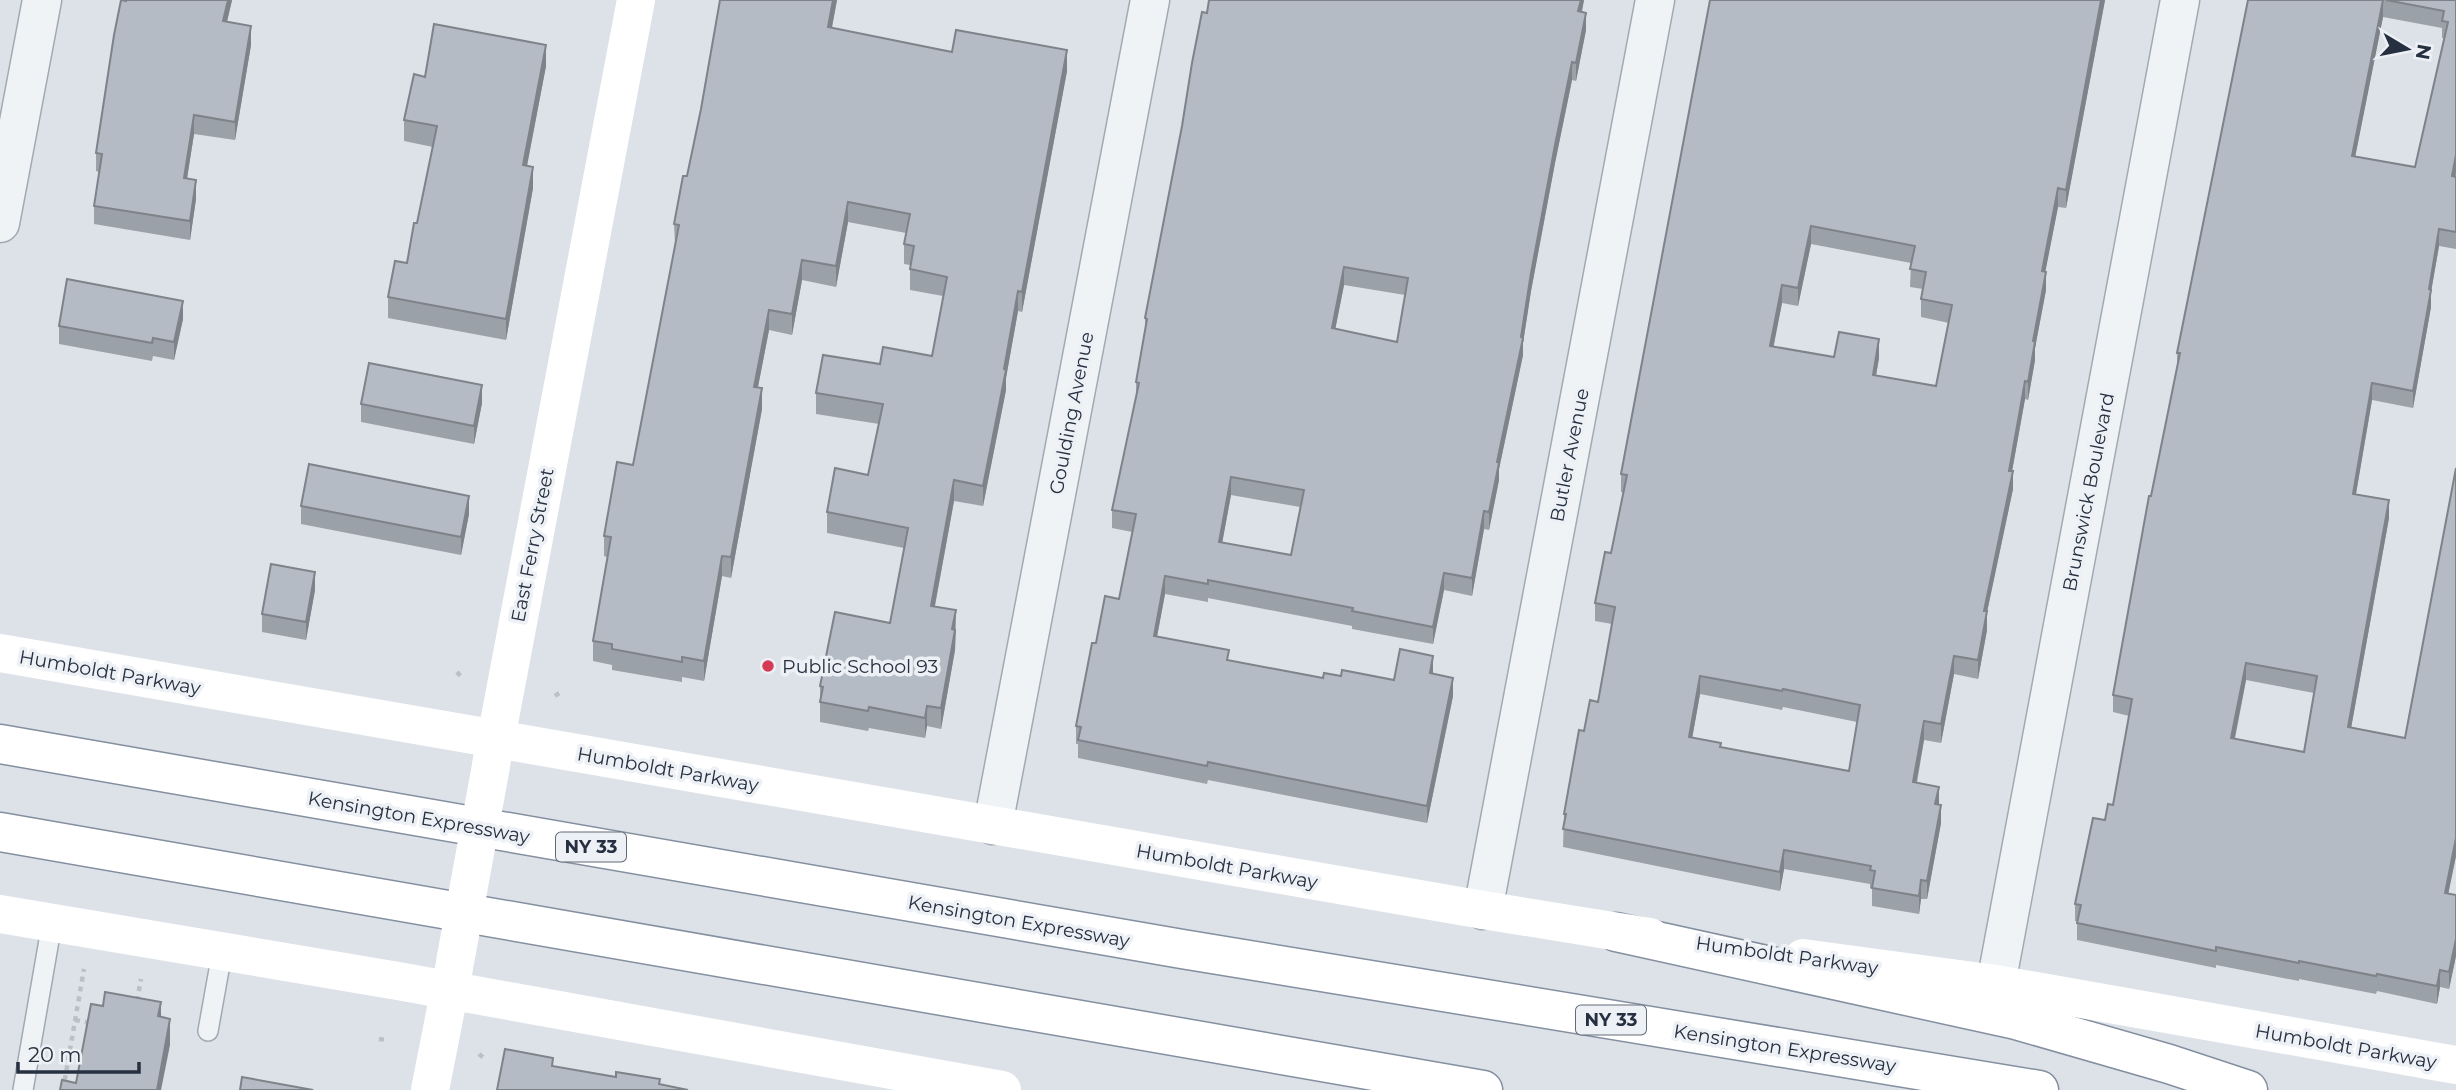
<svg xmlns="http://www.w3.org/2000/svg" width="2456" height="1090" font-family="Montserrat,sans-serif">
<rect width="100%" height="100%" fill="#dde2e8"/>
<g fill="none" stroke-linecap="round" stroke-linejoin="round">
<g stroke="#a2a9b2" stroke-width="22">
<path id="lane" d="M208 1031 222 953
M23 1090 52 923"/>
</g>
<g stroke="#a2a9b2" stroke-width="41">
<path id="street" d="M0 223 42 0
M993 825 1150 0
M1483 910 1655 0
M1996 984 2180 0"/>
</g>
<g stroke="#848fa0" stroke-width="41">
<path id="highway" d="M0 744 1182 949 2039 1090
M0 832C494 921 989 1004 1483 1090
M1616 932 2016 1020 2169 1064 2248 1090"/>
</g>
<path stroke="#bbc0c7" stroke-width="4.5" stroke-dasharray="5 5" stroke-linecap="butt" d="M457 672 463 679
M555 696 561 692
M137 1001 141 979
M75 1020 92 1023
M379 1039 387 1040
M479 1054 486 1060
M63 1090 84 969"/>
<use href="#lane" stroke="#f0f3f6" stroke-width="19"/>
<use href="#street" stroke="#f0f3f6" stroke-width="38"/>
<path stroke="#fff" stroke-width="38" d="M0 653 1483 910 1650 937
M491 765 636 0
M0 914 398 981 1002 1090
M1803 958 1996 984 2456 1065
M430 1090 454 968"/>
<use href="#highway" stroke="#fff" stroke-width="38"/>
<path stroke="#fff" stroke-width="38" d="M455 962 491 766"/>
</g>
<path fill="#9ba1a9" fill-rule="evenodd" d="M126 0H232L227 21 251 45 235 140 194 134 187 179 196 199 190 240 94 224V206L99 172 96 171V153Z
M837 0 832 28 952 52 1067 71 1022 312 1018 311 1006 378V390L983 506 954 501 935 606 956 631 955 650 941 729 927 726 925 738 869 728 868 731 820 722V686L890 623 904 548 827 533V512L868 475 879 424 816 414V393L880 364 932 356 943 296 910 290V265L904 264V244L906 233 848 222 836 287 802 280 792 335 769 330 758 387 762 409 731 578 722 576 704 681 682 677V682L612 670V665L593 661V641L607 557 604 556V536L633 465 675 244 674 224 687 176Z
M1209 0H1584L1582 12 1586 30 1576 81 1572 80 1555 163 1531 291 1523 343V355L1499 469V480L1489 530 1484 529 1472 596 1444 590 1433 644 1352 629V626L1208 598V602L1165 594 1157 636 1229 660 1323 678 1341 676 1394 680 1433 674 1453 696 1427 823 1208 780 1207 784 1078 758V744H1076V726L1096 643 1119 599 1132 532 1112 528V510L1136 397V382L1145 330V318ZM1344 285 1405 295 1397 342 1335 329ZM1231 495 1300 507 1291 555 1222 543Z
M1710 0H2105L2066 208 2058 207 2045 271 2046 290 2035 348V360L2028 400 2025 399 2012 471 2013 489 1987 612V630L1978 679 1954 674 1941 743 1924 740 1917 783 1939 805 1941 823 1927 899H1921L1919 914 1872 906V889L1870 888V884L1784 869 1780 891 1563 847 1564 814 1584 731 1598 702 1612 624 1595 621V603L1611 553 1624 493 1621 492V474ZM1811 244 1911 263 1910 287 1923 289 1921 299V317L1949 323 1936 386 1876 375 1879 358 1834 357 1773 347 1782 303 1798 306ZM1700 694 1782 710 1783 707 1857 722 1849 771 1721 747 1692 738Z
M2248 0H2456V249L2439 246 2431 292V307L2413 408 2372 400 2356 494 2389 518 2351 728 2405 738 2456 468V856L2448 893 2456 895V956L2449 989 2440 987 2437 1004 2377 991 2376 994 2299 979V981L2216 965V968L2077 940V921H2075V904L2105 820 2113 805 2129 716 2113 712V695L2177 368V353ZM2383 17 2442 28V38H2444L2415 167 2355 156ZM2246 680 2314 693 2304 752 2235 739Z
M546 66 527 166 533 188 506 340 388 318V297L407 263 417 223 433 147 404 141V120L425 77Z
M183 319 174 360 153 356 152 361 59 344V326Z
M482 403 474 444 361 422V404Z
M301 506 469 514 461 555 301 524Z
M315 590 306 640 262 632V614Z"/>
<path fill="#7e838a" d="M228 0H232L223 39V21Z
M833 0H837L828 47V27Z
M1581 0H1584L1578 29V11Z
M2101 0H2105L2066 208V190Z
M2383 0V17L2352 173V156Z
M1586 13V30L1576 81V63Z
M251 26V45L235 140V122Z
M546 45V66L523 186V165Z
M1067 50V71L1022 312V292Z
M1572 62V80L1555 163 1531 291 1523 343V355L1499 469V480L1489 530V512L1497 462 1521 337 1531 273 1555 145Z
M194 115V134L184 197V178Z
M2456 155V172L2452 193V176Z
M533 167V188L506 340V319Z
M196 180V199L190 240V221Z
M2058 188V207L2042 289V271Z
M848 202V222L836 287V266Z
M1811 226V244L1798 306V288Z
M2439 229V246L2431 292V307L2413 408V391L2429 289Z
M802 260V280L792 335V314Z
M1344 267V285L1332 346V328Z
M2046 272V290L2035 348V360L2028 400V382L2033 341Z
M1782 285V303L1770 365V346Z
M1018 291V311L1006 378V390L983 506V486Z
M183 301V319L174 360V342Z
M769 310V330L754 407V387Z
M1879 339V358L1873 393V375Z
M2025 381V399L2011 477 2013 471V489L1987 612V630L1978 679V660L1984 611Z
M2372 383V400L2353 511V494Z
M482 385V403L474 444V426Z
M762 388V409L731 578V557Z
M1231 477V495L1219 560V542Z
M954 480V501L931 626V606Z
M469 496V514L461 555V537Z
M2389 500V518L2348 745V727Z
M1484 511V529L1472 596V578Z
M722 556V576L704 681V661Z
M315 572V590L306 640V622Z
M1444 573V590L1433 644V627Z
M1165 576V594L1154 653V636Z
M956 610 955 650 941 729V708L952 629Z
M1433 656V674L1430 673Z
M1954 656V674L1941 743V724Z
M2246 663V680L2231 756V738Z
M1700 676V694L1689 756V737Z
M1453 678V696L1427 823V806Z
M927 706V726L925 738V718Z
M1924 721V740L1913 800V782Z
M1939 787V805L1935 804Z
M1941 805V823L1927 899V881Z
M2456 838V856L2445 910V893Z
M1784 850V869L1780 891V872Z
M1921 880V899L1919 914V896Z
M2456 939V956L2449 989V972Z
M2440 970V987L2437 1004V986Z
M161 1002V1028L158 1016Z
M170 1019V1045L161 1090H157Z"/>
<path fill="#b4bbc5" stroke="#7e838a" stroke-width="2" fill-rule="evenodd" d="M121 0 126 1V0H228L223 21 251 26 235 122 194 115 184 178 196 180 190 221 94 206 102 154 96 153 114 35Z
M720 0H833L828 27 952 52 956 30 1067 50 1022 292 1018 291 1004 369 1006 370 983 486 954 480 931 606 956 610 952 629 955 630 941 708 927 706 925 718 869 707 868 711 820 702 823 687 820 686 835 612 890 623 908 528 827 512 835 468 868 475 883 404 816 393 823 355 880 364 883 347 932 356 947 277 910 269 914 246 904 244 910 214 848 202 836 266 802 260 792 314 769 310 754 387 762 388 731 557 722 556 704 661 682 657V662L612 649V644L593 641 611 537 604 536 617 462 633 465 679 225 674 224 683 176H687L701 109Z
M1209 0H1581L1578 11 1586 13 1576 63 1572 62 1555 145 1531 273 1521 337 1523 338 1497 462 1499 463 1489 512 1484 511 1472 578 1444 573 1433 627 1352 611 1353 608 1208 580V584L1165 576 1154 636 1229 650 1227 660 1323 678 1324 673 1341 676 1342 670 1394 680 1400 649 1433 656 1430 673 1453 678 1427 806 1208 762 1207 766 1078 740 1081 727 1076 726 1092 643H1096L1105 596 1119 599 1136 514 1112 510 1139 383 1136 382 1147 319 1145 318 1182 126 1192 63 1202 12 1207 13ZM1344 267 1408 278 1397 342 1332 328ZM1231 477 1304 490 1291 555 1219 542Z
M1710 0H2101L2066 190 2058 188 2042 271 2046 272 2033 341 2035 342 2028 382 2025 381 2009 471H2013L1984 611H1987L1978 660 1954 656 1941 724 1924 721 1913 782 1939 787 1935 804 1941 805 1927 881 1921 880 1919 896 1872 888 1875 871 1870 870 1871 866 1784 850 1780 872 1563 829 1566 814H1564L1579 730 1584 731 1590 700 1598 702 1615 607 1595 603 1605 552 1611 553 1627 475 1621 474ZM1811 226 1915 246 1910 269 1926 272 1921 299 1952 305 1936 386 1873 375 1879 339 1839 332 1834 357 1770 346 1782 285 1798 288ZM1700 676 1782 691 1783 689 1860 705 1849 771 1720 747 1721 743 1689 737Z
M2248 0H2383L2352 156 2415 167 2448 22 2442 21 2444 11 2386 0H2456V155L2452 176 2456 177V232L2439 229 2429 289 2431 290 2413 391 2372 383 2353 494 2389 500 2348 727 2405 738 2456 468V838L2445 893 2456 895V939L2449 972 2440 970 2437 986 2377 974 2376 976 2299 961V963L2216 947V951L2077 923 2081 905 2075 904 2093 818 2105 820 2108 804 2113 805 2132 699 2113 695 2149 496H2151L2180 353H2177ZM2246 663 2317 676 2304 752 2231 738Z
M434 24 546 45 523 165 533 167 506 319 388 297 395 261 407 263 414 223H417L437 126 404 120 414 74 425 77Z
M67 279 183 301 174 342 153 338 152 343 59 326Z
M369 363 482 385 474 426 361 404Z
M309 464 469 496 461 537 301 506Z
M271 564 315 572 306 622 262 614Z
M105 992 161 1002 158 1016 170 1019 157 1090H60L62 1080 76 1083 91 1004 103 1006Z
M505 1049 553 1058 552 1066 616 1077V1072L660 1079 659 1084 688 1090H497Z
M242 1077 313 1090H240Z"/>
<circle fill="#d63a54" stroke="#edf1f6" stroke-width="2.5" cx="768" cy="666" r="7"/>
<g text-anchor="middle" stroke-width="7" stroke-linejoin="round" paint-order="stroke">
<g fill="#edf1f6" stroke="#626a77" stroke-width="2">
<rect x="556" y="832.5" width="70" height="29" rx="5"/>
<rect x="1576" y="1005.5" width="70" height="29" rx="5"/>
</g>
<g font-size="18" font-weight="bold" fill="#263040">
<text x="591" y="853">NY 33</text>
<text x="1611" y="1026">NY 33</text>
</g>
<g font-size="19" fill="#263040" stroke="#edf1f6">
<text transform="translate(1071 413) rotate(-79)" y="7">Goulding Avenue</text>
<text transform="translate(1569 455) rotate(-79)" y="7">Butler Avenue</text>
<text transform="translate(2088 492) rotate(-79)" y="7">Brunswick Boulevard</text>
<text transform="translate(532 545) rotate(-79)" y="7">East Ferry Street</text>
<text transform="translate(110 672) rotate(10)" y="7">Humboldt Parkway</text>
<text transform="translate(668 769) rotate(10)" y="7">Humboldt Parkway</text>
<text transform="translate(419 817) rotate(10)" y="7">Kensington Expressway</text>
<text transform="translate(1227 866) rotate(10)" y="7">Humboldt Parkway</text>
<text transform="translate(1019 921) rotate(10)" y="7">Kensington Expressway</text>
<text transform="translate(1787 955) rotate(8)" y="7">Humboldt Parkway</text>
<text transform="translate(2346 1046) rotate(10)" y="7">Humboldt Parkway</text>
<text transform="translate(1785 1048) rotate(9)" y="7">Kensington Expressway</text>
</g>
<g font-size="19" fill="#263040" stroke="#edf1f6" text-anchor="start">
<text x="782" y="673">Public School 93</text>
</g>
</g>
<g transform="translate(2407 49) rotate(100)" stroke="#edf1f6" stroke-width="5" paint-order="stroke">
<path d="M0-5L12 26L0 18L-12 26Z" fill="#263040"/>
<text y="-10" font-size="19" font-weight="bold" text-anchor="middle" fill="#263040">N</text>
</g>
<path d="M18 1062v10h121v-10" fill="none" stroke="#263040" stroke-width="3.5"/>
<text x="28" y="1062" font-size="21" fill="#263040" stroke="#edf1f6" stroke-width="5" paint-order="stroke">20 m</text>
</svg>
